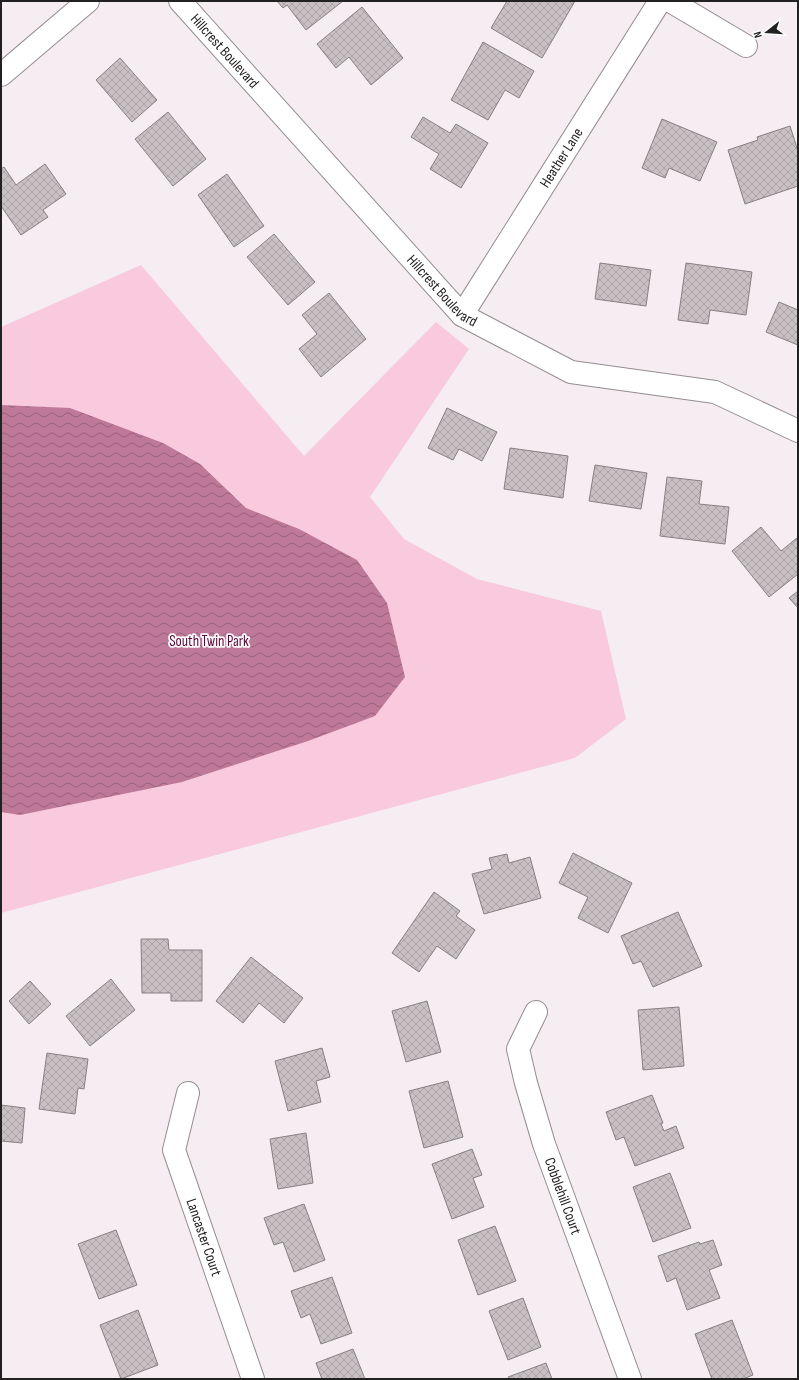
<svg xmlns="http://www.w3.org/2000/svg" width="799" height="1380" font-family="'Sofia Sans Condensed',sans-serif">
<defs>
<pattern id="water-waves" width="16" height="10" patternUnits="userSpaceOnUse"><rect width="16" height="10" fill="#be7898"/><path d="M0 5q4-4 8 0t8 0" fill="none" stroke="#9a627c"/></pattern>
<pattern id="building-cross-hatch" width="8" height="8" patternUnits="userSpaceOnUse"><rect width="8" height="8" fill="#c8c0c3"/><path d="M0 0l8 8M0 8l8-8" fill="none" stroke="#aca5a7"/></pattern>
</defs>
<rect width="100%" height="100%" fill="#f5edf1"/>
<path fill="#f9c9dd" d="M141 265 304 456 436 322 469 349 370 497 404 539 477 579 601 611 626 719 575 758 1 913V327Z"/>
<path fill="url(#water-waves)" d="M1 405 70 408 163 443 200 464 246 508 299 529 357 560 387 603 405 677 375 716 308 741 182 782 20 815 1 812Z"/>
<path fill="url(#building-cross-hatch)" stroke="#878083" d="M277 1H343L306 30 287 5 283 8Z
M507 1H575L542 58 491 28Z
M362 7 403 58 371 85 349 57 336 68 317 44Z
M483 42 534 71 519 98 505 90 488 120 451 100Z
M120 58 157 100 132 122 96 80Z
M168 112 206 159 173 186 135 139Z
M423 117 450 133 456 124 488 143 461 188 430 169 439 154 411 137Z
M662 119 717 142 700 181 669 168 665 178 642 168Z
M790 126 798 151V186L745 204 728 150 758 140 757 137Z
M45 164 66 194 43 210 48 217 21 235 1 206V169L4 167 16 185Z
M227 174 264 226 234 247 198 195Z
M274 234 315 282 288 305 247 257Z
M600 263 651 270 646 306 595 299Z
M686 263 752 272 746 315 710 310 708 324 678 320Z
M329 293 366 339 321 377 299 349 317 334 302 315Z
M779 302 798 310V345L766 332Z
M447 408 497 432 482 461 459 449 453 460 428 448Z
M510 448 568 456 563 498 504 489Z
M595 465 647 473 641 509 589 501Z
M667 477 702 481 699 504 729 507 725 544 660 536Z
M761 527 781 551 798 537V574L769 597 732 551Z
M798 591V608L789 598Z
M573 853 632 883 608 933 578 918 588 897 559 883Z
M507 854 509 863 530 857 541 898 484 914 472 874 492 869 489 858Z
M434 892 460 911 456 916 475 930 456 959 437 946 419 972 392 953Z
M678 912 702 966 653 987 641 961 633 964 621 936Z
M141 939H168L169 950H202V1001H171V993H142Z
M251 957 303 998 284 1023 259 1003 243 1023 216 1001Z
M111 979 135 1010 90 1046 66 1016Z
M30 981 51 1004 29 1024 9 1001Z
M427 1001 441 1052 406 1062 392 1011Z
M679 1007 684 1066 643 1070 638 1010Z
M322 1048 330 1077 316 1081 321 1102 288 1111 275 1061Z
M47 1053 88 1059 84 1089 78 1088 75 1114 39 1109Z
M448 1081 463 1137 424 1148 409 1091Z
M652 1095 663 1123 661 1124 664 1131 676 1126 684 1148 635 1166 624 1137 616 1140 606 1112Z
M1 1105 25 1108 22 1143 1 1141Z
M306 1133 313 1183 278 1189 270 1139Z
M472 1149 482 1175 473 1178 484 1207 452 1219 432 1164Z
M670 1173 691 1228 653 1242 633 1187Z
M304 1204 325 1260 294 1272 283 1242 274 1245 264 1218Z
M495 1226 516 1281 478 1295 458 1240Z
M116 1230 137 1285 99 1299 78 1244Z
M713 1240 722 1265 709 1270 720 1298 687 1310 676 1278 667 1282 658 1256 699 1242 700 1244Z
M332 1277 352 1333 321 1344 310 1314 301 1318 291 1291Z
M523 1298 541 1347 508 1360 489 1311Z
M138 1310 158 1365 121 1379 100 1325Z
M732 1320 753 1375 743 1379H712L695 1334Z
M353 1349 365 1379H322L316 1363Z
M546 1363 552 1379H509L508 1377Z"/>
<g fill="none" stroke-linecap="round" stroke-linejoin="round">
<g stroke="#958d90" stroke-width="24">
<g id="minor">
<path id="s1" d="M180 1 462 315 571 372 715 392 798 431"/>
<path d="M670 1 746 46"/>
<path d="M1 75 88 1"/>
<path id="s2" d="M462 315 660 1"/>
<path id="s3" d="M536 1012 518 1049 526 1083 544 1144 630 1379"/>
<path id="s4" d="M188 1093 174 1150 253 1379"/>
</g>
</g>
<use href="#minor" stroke="#fff" stroke-width="22"/>
</g>
<g text-anchor="middle" stroke-width="3.5" stroke-linejoin="round" paint-order="stroke">
<g font-size="15" fill="#232021" stroke="#fefdfd">
<text dy="5" stroke="none"><textPath href="#s1" startOffset="67">Hillcrest Boulevard</textPath></text>
<text dy="5" stroke="none"><textPath href="#s2" startOffset="186">Heather Lane</textPath></text>
<text dy="5" stroke="none"><textPath href="#s1" startOffset="391">Hillcrest Boulevard</textPath></text>
<text dy="5" stroke="none"><textPath href="#s3" startOffset="195">Cobblehill Court</textPath></text>
<text dy="5" stroke="none"><textPath href="#s4" startOffset="151">Lancaster Court</textPath></text>
</g>
<g font-size="15" fill="#5e063b" stroke="#fefdfd">
<text x="209" y="646">South Twin Park</text>
</g>
</g>
<rect width="799" height="1380" fill="none" stroke="#232021" stroke-width="4"/>
<g transform="translate(767 32) rotate(253)" stroke="#fefdfd" stroke-width="3" paint-order="stroke">
<path d="M0-3L7 15L0 10L-7 15Z" fill="#232021"/>
<text y="-6" font-size="11" font-weight="bold" text-anchor="middle" fill="#232021">N</text>
</g>
</svg>
